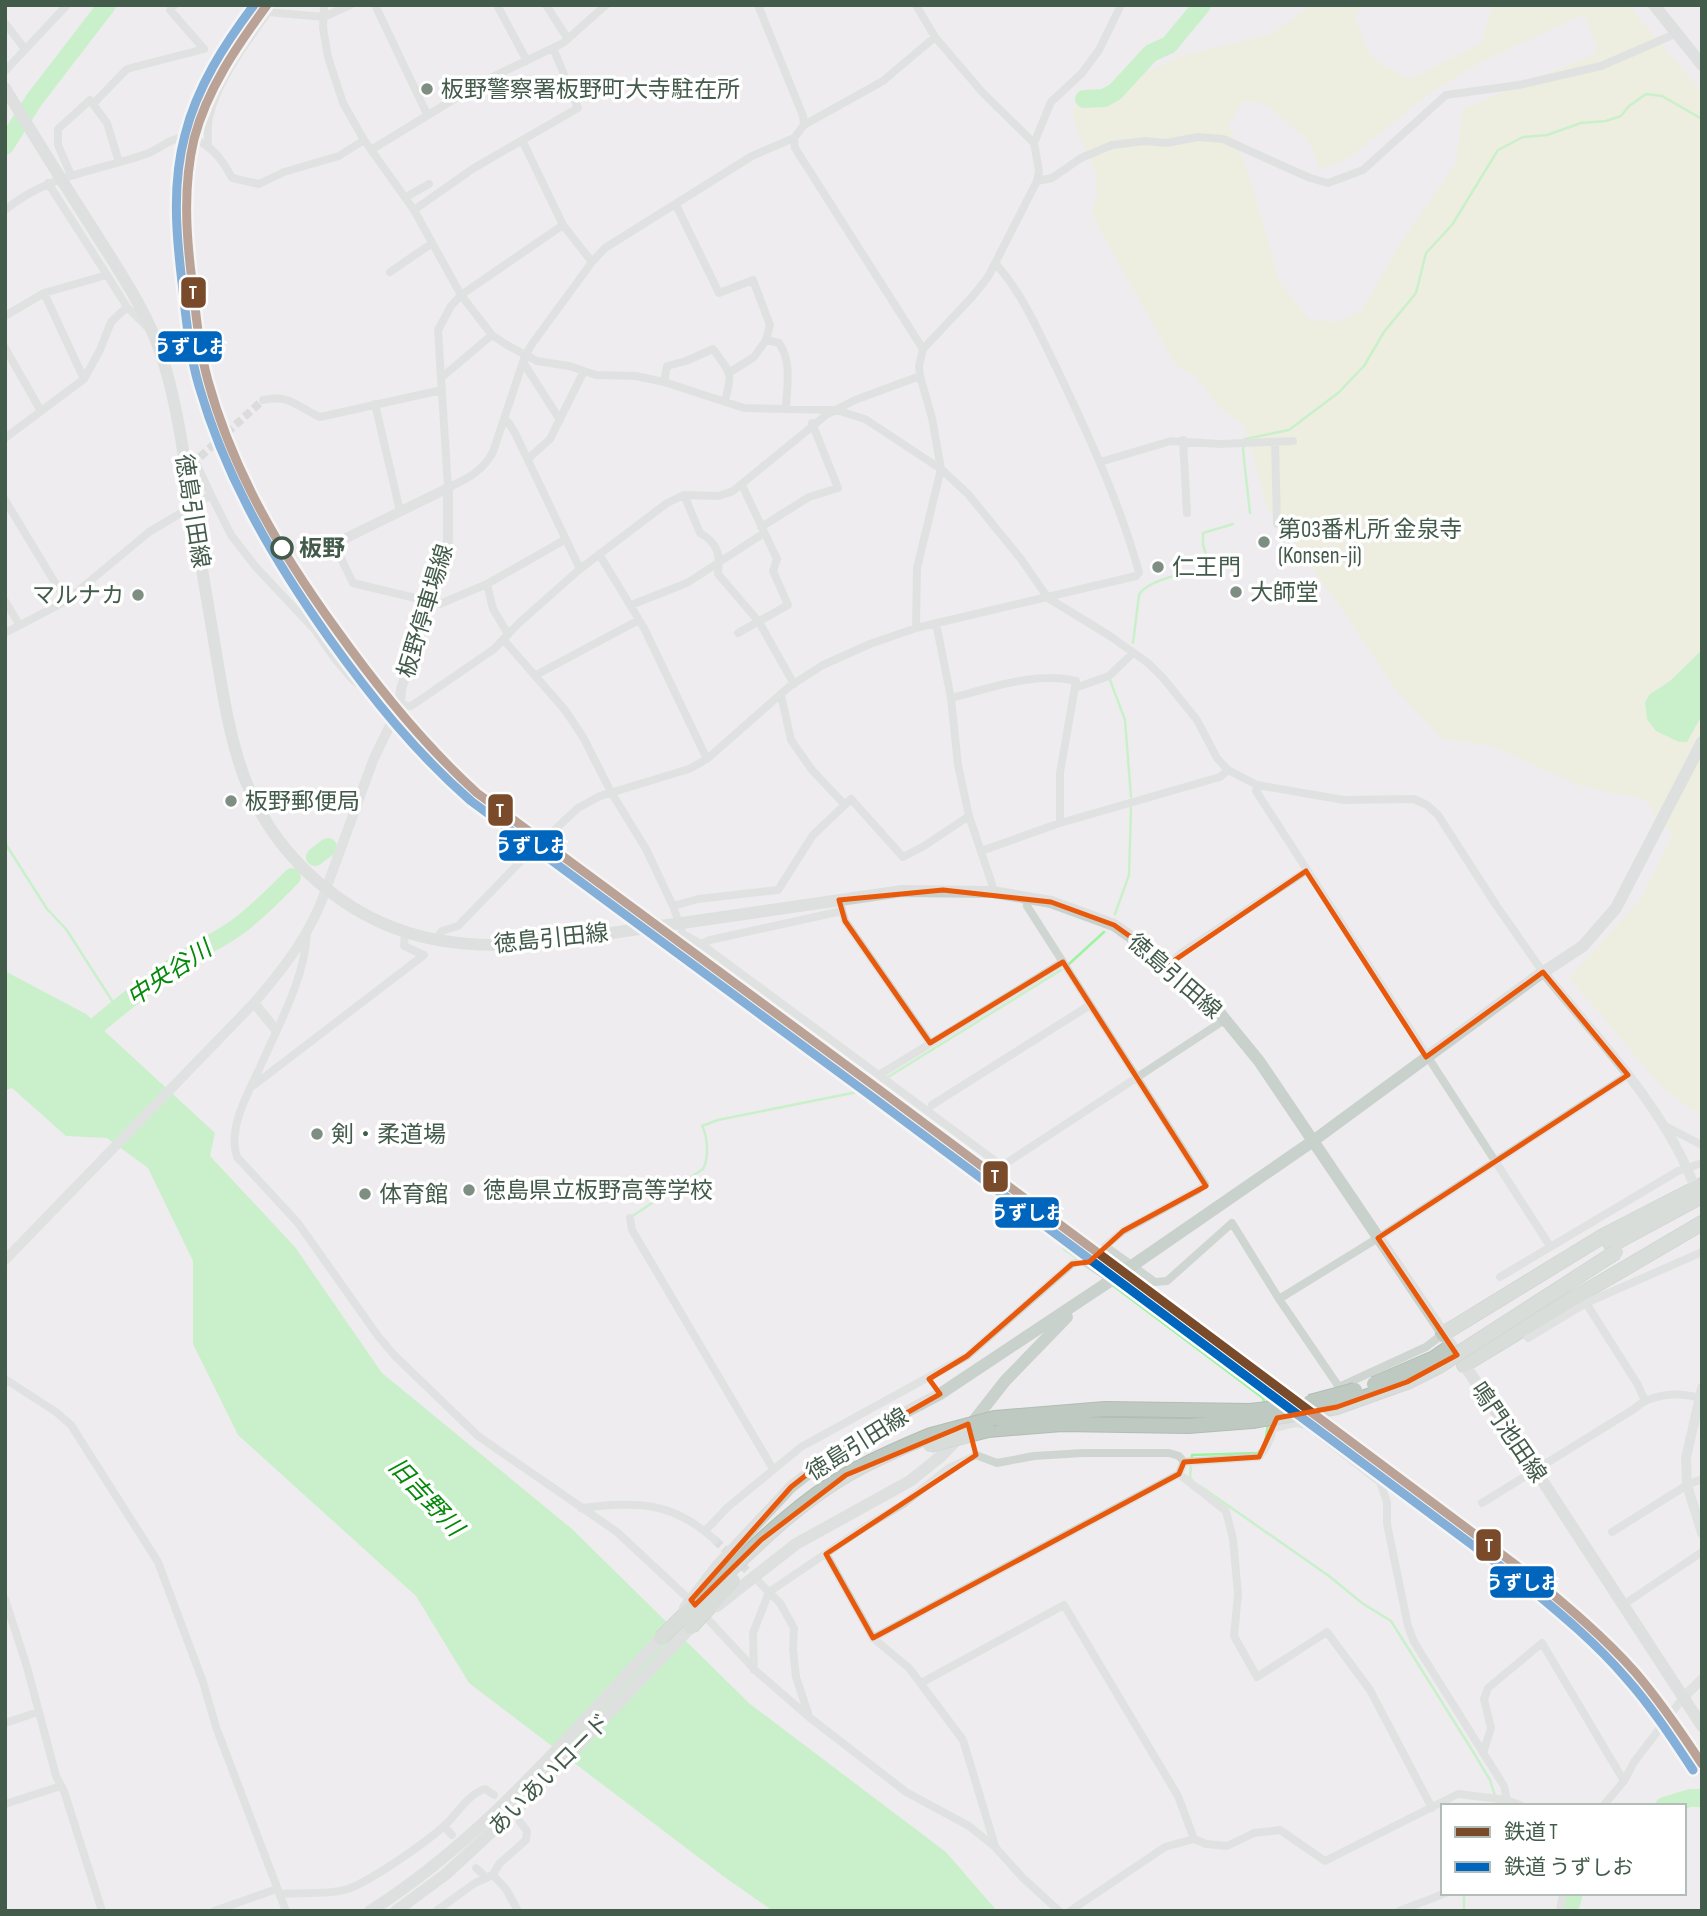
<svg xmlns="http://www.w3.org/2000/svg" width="1707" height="1916" font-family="'Sofia Sans Condensed','Noto Sans JP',sans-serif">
<rect width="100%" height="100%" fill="#eeecee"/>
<path fill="#eaf0ce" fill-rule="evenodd" d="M1311 5H1365L1355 16C1368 58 1371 60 1410 79L1482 43 1492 5H1628L1702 92V650L1670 681 1650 694 1687 742 1702 715V1117L1663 1088 1569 978 1641 899 1672 836 1645 800 1578 785 1490 745 1442 739 1397 691 1346 615 1267 507 1245 426 1219 407 1194 375 1177 367 1092 215C1095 202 1099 190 1096 176 1092 152 1071 133 1074 108L1181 56 1272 34ZM1584 14 1597 46 1593 55 1463 109 1456 163 1397 249 1362 310 1338 322 1310 320 1280 283 1248 172 1229 124 1243 101 1265 104 1308 140 1321 170 1349 158 1429 94 1481 62Z"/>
<path fill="#9df3a0" d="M1702 650V715L1687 742H1679L1656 731 1647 719 1645 702 1650 694 1670 681Z
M5 971 86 1014 215 1133 210 1156 295 1247 382 1373 572 1529 750 1704 946 1852 997 1911H773L723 1876 469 1683 416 1596 238 1435 193 1344V1261L148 1168 107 1138 66 1136 12 1088 5 1090Z"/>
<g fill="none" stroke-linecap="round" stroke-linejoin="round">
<path stroke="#9df3a0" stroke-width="2.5" d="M1250 513 1243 450 1245 439 1289 430 1338 393 1364 366 1384 332 1416 293 1426 253 1452 225 1498 150 1523 137 1547 135 1581 123 1606 121 1621 116 1629 106 1646 94 1662 96 1702 119
M1133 643 1139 595C1147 579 1191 572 1210 567L1203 545V533L1233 524
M1110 680 1125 720 1131 797
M5 843 47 909 66 929 118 1010
M1115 914 1129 875 1131 808
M1069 964 1104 932
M634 1215 703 1169C709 1158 708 1137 702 1126L718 1120 867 1090 1061 970
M1064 1249 1078 1259
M1111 1284 1263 1398 1265 1405
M1265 1442 1268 1425
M1192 1480 1190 1478 1192 1455 1258 1453 1259 1451
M1200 1486 1329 1576 1362 1603 1391 1621 1472 1750 1490 1780 1495 1796
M1464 1911V1893"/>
<path stroke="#9df3a0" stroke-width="18" d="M1084 99 1104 98 1115 92 1151 53 1169 45 1202 5
M5 146 34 100 107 5
M315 857 328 847
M80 1040C112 1012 146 985 181 961 199 949 219 940 236 928 257 913 274 895 292 877
M1664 1806 1690 1798H1702
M1569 1911 1574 1893"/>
<path stroke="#c3c8c5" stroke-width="8" stroke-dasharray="8 4" stroke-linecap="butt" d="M200 457 263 400
M715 1540 756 1579"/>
<g stroke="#b1bdb5" stroke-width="16">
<path id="motorway" d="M1611 1245 1702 1196
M1443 1334 1603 1236 1702 1185
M1464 1365 1576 1297 1702 1223
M995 1418 1105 1409 1250 1411
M988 1430 1062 1424 1188 1426 1252 1421
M727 1573C764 1537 803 1500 848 1474 874 1459 902 1447 931 1435"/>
</g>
<path stroke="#cfd6d1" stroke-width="8" d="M324 5 323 28 328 57 343 103 364 140 414 210 461 295 492 335 507 345 537 361 569 366 596 375 636 376 664 382 744 408 836 410 865 419 941 469 968 494 1021 559 1048 598 1110 636 1148 663 1164 679 1197 720 1217 758 1228 770 1257 785 1344 800 1414 799 1427 805 1438 815 1496 905 1543 972
M375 5 427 114
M497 5 527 61
M546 5 568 39
M758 5 803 116 804 125
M916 5 935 37 983 93 1034 143 1039 171 1037 181
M5 23 25 49
M5 71 67 5
M93 104 127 69 204 49 170 10 175 5
M794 138 795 148 923 349
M522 140 563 225 592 262
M1034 143 1051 102 1082 73 1099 50 1121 5
M208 146C208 136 207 127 209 118 217 80 246 44 268 12L324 17 350 5
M371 150 482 82 563 43 606 5
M71 175 58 145V129L90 100 107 123 119 162
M48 183 107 275
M406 197 429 184
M676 205 719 293 753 280 770 325 766 340 779 343C792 362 787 385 786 408
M5 210C49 174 95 172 146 154 159 150 170 137 185 138 209 140 222 159 232 178L259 184 284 172 339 156 364 140
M414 210 474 168 578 108 553 48
M563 225 461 295 451 306 438 330 448 488C468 478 482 472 493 452L525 356 532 344 592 262 605 248 752 156 794 138 804 125 883 81 935 37
M390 272 431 244
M44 293 84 379
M5 316 44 293 107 275 127 307
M5 348 41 411
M523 362 560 420
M730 372 754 357 766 340
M442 377 492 335
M664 382 667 366 686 361 713 349C731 374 733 371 725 401
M263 400C290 394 297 407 320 417L442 390
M375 404 400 511
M504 420 508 422 515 433 580 569
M5 438 84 379 100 350 111 322 127 307 146 326
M1183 440 1187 513
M1275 442 1277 524
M528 459 550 439 584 371
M1100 462 1171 441 1220 444 1293 441
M211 495 231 535 255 566 315 630 335 659 352 679 367 690 392 719
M684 495 700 533C717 542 721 555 718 574L759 622 794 684
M5 500 66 601
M761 527 809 497 838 488 812 423
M334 544 353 583 440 604 487 584 566 539
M599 554 644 628 707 759
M487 584 493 609 508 634
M5 601 19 624
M631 605 687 583 764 533
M936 623 951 698 958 765 969 816 992 884 993 892
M916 628 917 568 941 469 932 418 920 376 919 366 923 349 972 297 988 277 1037 181 1052 178 1081 158 1112 145 1145 141 1166 143 1198 137 1223 139 1310 178 1328 183 1363 170 1446 95 1519 85 1601 66 1675 34
M5 633 66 601 149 532 211 495 195 461
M738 633 788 605 773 571 777 559 742 485
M503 639 565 710 583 737 611 792 646 849 673 906 698 899 778 890 813 835 851 799 903 857 924 846 969 816
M536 675 639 620
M1075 688 1109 676 1133 653
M781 695 791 740 812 770 845 805
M951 698C991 688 1036 671 1076 681L1060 773V823
M400 705 411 706 420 700 494 649 520 622 580 569 667 503 684 495 719 496 733 491 826 415 855 400 920 376
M1257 785 1256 791 1550 1246
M981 851 1060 823 1220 777 1228 770
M1026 897 1027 906 1205 1184 1198 1190 1123 1231 1105 1246 1155 1282 1167 1281 1232 1223 1279 1299 1339 1387 1426 1347 1443 1334
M839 900 845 921 930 1043
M673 906 683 934 701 944 1002 1166 1226 1019
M307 932C305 978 279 1024 261 1065 249 1092 227 1127 237 1157L298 1223 378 1336 394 1355 478 1436 617 1532 693 1603
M435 940 442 931 458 926 517 865 578 808 600 796 689 769 707 759 790 686 823 665 870 644 916 628 1136 576 1139 572C1119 501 1089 436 1057 369 1039 333 1023 294 996 264
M701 944 710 940 842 911
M1169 964 1181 953 1306 871
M879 1075 1063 962
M254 1085 424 955 404 946 405 932
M932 1105 1090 1005
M1665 1126 1702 1145
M630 1218 632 1230 773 1469
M1500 1277 1678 1171 1702 1163
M1279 1299 1378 1238 1628 1075
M1586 1303 1638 1385 1644 1399
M1528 1338 1586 1303 1702 1252
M5 1379 56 1412 71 1425 158 1562 203 1682 216 1727 286 1911
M1274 1428 1296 1423 1307 1425 1380 1482 1387 1502V1524L1408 1626 1414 1642 1504 1786 1507 1800
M1179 1474 1226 1511 1233 1539 1238 1594 1234 1636 1257 1677 1327 1632 1370 1690 1432 1808
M1482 1503 1634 1409C1651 1393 1678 1392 1700 1398
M581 1508C637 1502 671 1500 715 1540
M705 1531 728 1507 801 1447 967 1356 1072 1264 1082 1260 1125 1289 1268 1394C1276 1419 1276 1437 1259 1457L1184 1462 1179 1456 1169 1453H1083L1034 1456 997 1463 976 1455 949 1468 903 1504 865 1527 769 1592 753 1633 754 1670
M1612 1532 1687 1485 1702 1479
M826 1554 873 1638 909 1668 963 1740 995 1846
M760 1583 780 1603 794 1628 793 1649 796 1677 808 1713
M5 1599 27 1667 56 1776 64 1791 102 1911
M1623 1605 1702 1552
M702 1613 757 1672 809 1717 906 1792 969 1826 995 1847 1023 1878 1059 1911
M873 1638 1179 1474 1184 1462
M921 1683 1064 1605 1178 1796 1194 1839
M5 1723 38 1712
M1483 1753 1491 1728 1484 1699 1488 1688 1542 1643 1624 1781
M5 1804 61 1786
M1603 1806 1624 1781 1634 1762 1683 1698
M444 1826 452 1835
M476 1868 486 1877
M493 1875 506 1889 518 1911
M279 1894C299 1892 325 1895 344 1890 366 1885 428 1841 445 1825 458 1813 468 1794 485 1789L494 1795
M214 1911 277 1889
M436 1911 475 1883 493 1875 499 1864 526 1840 527 1831 520 1822
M1070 1911 1165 1847 1194 1839 1206 1844 1227 1846 1254 1833 1280 1830 1325 1861 1458 1794 1507 1800 1522 1806
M1399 1911 1446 1893
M1560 1911 1563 1893"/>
<path stroke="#cfd6d1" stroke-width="10" d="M1543 972C1596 1037 1659 1101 1692 1180
M254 1003 276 1030
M5 1260 254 1003C284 968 312 932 326 889
M1702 1388 1686 1458 1687 1485 1702 1533
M1683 1698 1702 1679"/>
<path stroke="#ced5d0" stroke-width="10" d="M326 889 374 758 400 705 401 689 448 552V488L334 544"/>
<path stroke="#c8d1cb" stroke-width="12" d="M1654 5 1702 65
M5 88C34 136 64 184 94 231 120 272 150 316 164 363 178 409 184 457 191 504 198 548 206 591 213 635 230 734 237 812 318 882 413 963 511 949 625 931
M689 922 902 891 993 892 1051 902 1114 925 1169 964 1205 995 1259 1061 1536 1471 1702 1726
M1139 1261 1313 1141 1536 977 1583 946 1616 908 1702 742
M718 1565 791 1487 829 1457 872 1430 940 1394 1104 1285
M741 1587 796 1544 910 1481 940 1457 969 1427 1005 1381 1067 1317
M370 1911C483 1840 570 1734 661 1638
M396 1911 446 1874 524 1802 691 1627"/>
<use href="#motorway" stroke="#bdc9c1" stroke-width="14"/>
<g stroke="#b1bdb5" stroke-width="16" stroke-linecap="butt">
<path id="motorway-bridge" d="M1374 1384 1434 1358 1447 1349
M1310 1402 1355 1390
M1250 1411 1287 1407
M1252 1421 1337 1407 1407 1382 1439 1366 1616 1252
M931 1435 995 1418
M930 1445 988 1430
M691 1627 733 1581
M661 1638 727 1573"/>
</g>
<path stroke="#c8d1cb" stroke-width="12" d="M625 931 689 922
M1104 1285 1139 1261
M717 1606 741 1587
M685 1608 718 1565"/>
<use href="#motorway-bridge" stroke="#bdc9c1" stroke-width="14"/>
<g stroke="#fff" stroke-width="14">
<path id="rail-1" d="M267 5C237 46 207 89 194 139 183 186 186 234 192 281 196 315 199 348 208 381 233 472 281 553 336 629 378 688 423 744 477 793L873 1085 1532 1577C1568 1607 1604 1637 1635 1672 1660 1701 1681 1732 1702 1764"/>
</g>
<g stroke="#fff" stroke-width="14">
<path id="rail-2" d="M254 5C224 45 197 87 185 135 172 183 176 233 182 282 186 317 189 352 199 386 226 479 274 560 329 638 371 697 416 753 471 801L867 1093 1526 1585C1561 1614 1596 1643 1626 1678 1651 1706 1672 1738 1693 1770"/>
</g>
<use href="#rail-1" stroke="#7a4b2a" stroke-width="9"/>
<use href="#rail-2" stroke="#0065bd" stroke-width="9"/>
</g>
<path d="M0 0H1707V1916H0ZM1306 871 1426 1057 1543 972 1628 1075 1378 1238 1457 1355 1407 1382 1337 1407 1277 1418 1259 1457 1184 1462 1179 1474 873 1638 826 1554 976 1455 968 1424 846 1475 761 1540 695 1605 691 1600 791 1487 829 1457 940 1394 929 1379 967 1356 1072 1264 1089 1262 1123 1231 1206 1186 1063 962 930 1043 845 921 839 900 943 890 1051 902 1114 925 1169 964Z" fill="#eeecee" fill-opacity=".55" fill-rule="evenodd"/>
<path fill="none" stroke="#e8590c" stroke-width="5" stroke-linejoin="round" d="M1306 871 1426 1057 1543 972 1628 1075 1378 1238 1457 1355 1407 1382 1337 1407 1277 1418 1259 1457 1184 1462 1179 1474 873 1638 826 1554 976 1455 968 1424 846 1475 761 1540 695 1605 691 1600 791 1487 829 1457 940 1394 929 1379 967 1356 1072 1264 1089 1262 1123 1231 1206 1186 1063 962 930 1043 845 921 839 900 943 890 1051 902 1114 925 1169 964Z"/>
<g fill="#7e8e83" stroke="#fff" stroke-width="2.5">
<circle cx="427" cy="89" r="7"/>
<circle cx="1264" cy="542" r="7"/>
<circle cx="1158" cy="567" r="7"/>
<circle cx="1236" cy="592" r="7"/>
<circle cx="138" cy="595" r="7"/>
<circle cx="231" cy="801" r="7"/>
<circle cx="317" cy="1134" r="7"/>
<circle cx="469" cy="1190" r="7"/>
<circle cx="365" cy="1194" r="7"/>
</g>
<circle fill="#fff" stroke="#425b4a" stroke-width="3.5" cx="282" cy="548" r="10"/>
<g text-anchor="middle" stroke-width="7" stroke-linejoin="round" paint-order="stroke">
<g font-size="23" fill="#425b4a" stroke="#fff" text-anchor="start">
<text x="441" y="97">板野警察署板野町大寺駐在所</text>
<text x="1278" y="537">第03番札所 金泉寺<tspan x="1278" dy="26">(Konsen-ji)</tspan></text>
<text x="1172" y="575">仁王門</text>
<text x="1250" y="600">大師堂</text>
<text x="124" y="603" text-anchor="end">マルナカ</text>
<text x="245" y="809">板野郵便局</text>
<text x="331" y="1142">剣・柔道場</text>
<text x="483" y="1198">徳島県立板野高等学校</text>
<text x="379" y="1202">体育館</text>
</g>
<g font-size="23" fill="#425b4a" stroke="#fff">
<text transform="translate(193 511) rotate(81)" y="8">徳島引田線</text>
<text transform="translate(425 611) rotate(-73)" y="8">板野停車場線</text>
<text transform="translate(551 938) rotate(-6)" y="8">徳島引田線</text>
<text transform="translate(1175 976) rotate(41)" y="8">徳島引田線</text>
<text transform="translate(1509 1432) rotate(56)" y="8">鳴門池田線</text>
<text transform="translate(857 1444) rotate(-32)" y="8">徳島引田線</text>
<text transform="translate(549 1774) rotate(-45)" y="8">あいあいロード</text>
</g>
<g font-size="23" font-weight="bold" fill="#425b4a" stroke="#fff" text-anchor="start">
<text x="299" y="556">板野</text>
</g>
<g font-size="24" font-style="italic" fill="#048909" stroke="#fff">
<text transform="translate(169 973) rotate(-34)" y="8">中央谷川</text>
<text transform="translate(426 1497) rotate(47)" y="8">旧吉野川</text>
</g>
</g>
<g stroke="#fff" stroke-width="2.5">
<rect x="180" y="276" width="27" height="33" rx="7" fill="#7a4b2a"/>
<rect x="157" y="330" width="66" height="33" rx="7" fill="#0065bd"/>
<rect x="487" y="793" width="27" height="34" rx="7" fill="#7a4b2a"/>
<rect x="498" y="829" width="66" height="33" rx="7" fill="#0065bd"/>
<rect x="982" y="1160" width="27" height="33" rx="7" fill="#7a4b2a"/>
<rect x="994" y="1196" width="66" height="33" rx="7" fill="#0065bd"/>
<rect x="1475" y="1528" width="27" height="34" rx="7" fill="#7a4b2a"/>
<rect x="1489" y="1565" width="66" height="34" rx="7" fill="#0065bd"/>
</g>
<g font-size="19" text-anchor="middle" font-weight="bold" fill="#fff">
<text x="193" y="299">T</text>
<text x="190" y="353">うずしお</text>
<text x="500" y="817">T</text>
<text x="531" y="852">うずしお</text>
<text x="995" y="1183">T</text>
<text x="1027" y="1219">うずしお</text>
<text x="1489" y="1552">T</text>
<text x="1522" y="1589">うずしお</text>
</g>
<rect width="1707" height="1916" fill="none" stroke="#425b4a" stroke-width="14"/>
<rect x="1441" y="1804" width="245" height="91" fill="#ffffff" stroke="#b3bdb7" stroke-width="2"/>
<rect x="1455" y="1827" width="35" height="10" fill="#7a4b2a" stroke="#b3bdb7" stroke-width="2"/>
<text x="1504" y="1839" font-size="21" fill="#425b4a">鉄道 T</text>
<rect x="1455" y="1862" width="35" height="10" fill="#0065bd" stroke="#b3bdb7" stroke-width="2"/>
<text x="1504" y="1874" font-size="21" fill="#425b4a">鉄道 うずしお</text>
</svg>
